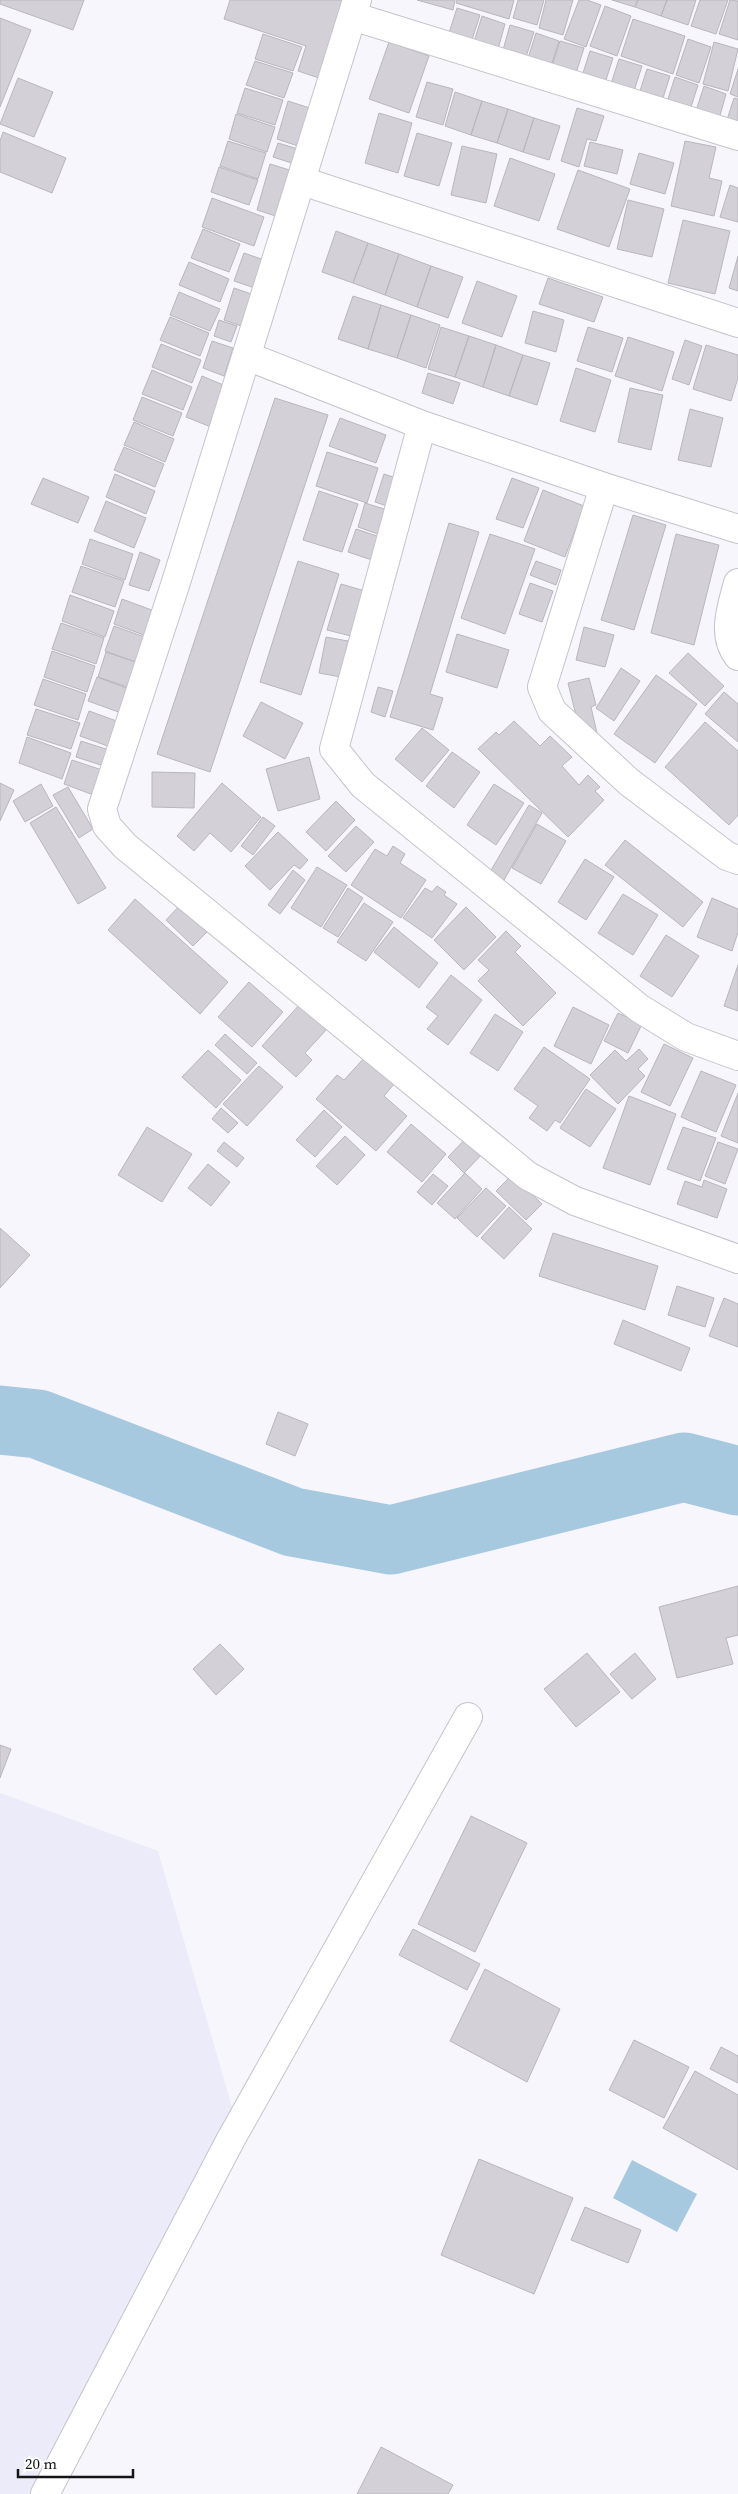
<svg xmlns="http://www.w3.org/2000/svg" width="738" height="2494" font-family="'Source Serif 4',serif">
<rect width="100%" height="100%" fill="#f7f6fd"/>
<path fill="#ebebf9" d="M0 1793 158 1851 234 2114 32 2494H0Z"/>
<path fill="#a6c9df" d="M632 2160 697 2194 677 2232 613 2198Z"/>
<g fill="none" stroke-linecap="round" stroke-linejoin="round">
<path stroke="#a6c9df" stroke-width="69" d="M0 1420 38 1424 293 1522 391 1540 684 1467 738 1481"/>
</g>
<path fill="#d3d0d7" stroke="#b9b6bd" d="M0 0H84L73 30 0 4Z
M230 0H347L322 79 298 71 306 46 224 19Z
M417 0H455L453 10Z
M457 0H514L509 19 456 3Z
M518 0H544L537 25 513 18Z
M546 0H573L563 35 539 28Z
M579 0H587L601 5 586 47 564 39Z
M612 0H638L635 7Z
M638 0H667L661 16 635 7Z
M667 0H696L688 25 661 16Z
M700 0H728L716 34 691 26Z
M730 0 738 1V40L719 34Z
M605 6 631 16 617 56 590 46Z
M457 8 480 15 472 40 449 33Z
M482 16 505 24 498 49 474 42Z
M0 18 31 30 0 107Z
M633 19 685 36 673 74 621 56Z
M510 25 534 32 526 57 503 50Z
M536 33 559 41 551 66 528 58Z
M263 34 302 47 293 71 255 59Z
M688 39 711 47 699 83 676 75Z
M560 41 584 48 576 73 552 66Z
M389 42 429 56 409 113 369 99Z
M714 42 738 49 728 91 703 84Z
M590 51 613 58 605 83 582 76Z
M619 59 642 66 634 91 611 84Z
M255 61 293 73 284 98 246 85Z
M647 69 670 76 662 101 639 94Z
M738 69V97L730 94Z
M675 77 698 85 690 110 667 102Z
M18 78 53 92 34 137 0 124Z
M427 82 453 89 443 125 416 117Z
M704 86 726 94 719 119 696 111Z
M245 88 283 100 275 125 237 113Z
M455 92 482 101 471 135 445 126Z
M734 98 738 99V126L726 123Z
M288 101 319 111 307 149 277 139Z
M482 101 508 109 497 143 471 135Z
M577 108 604 116 596 141 587 139 579 167 561 161Z
M508 109 534 118 523 152 497 143Z
M379 113 412 123 398 173 365 163Z
M236 114 275 127 267 152 229 139Z
M534 118 560 126 549 160 523 152Z
M3 132 66 158 52 193 0 172V141Z
M417 133 452 143 439 186 404 176Z
M228 141 266 153 258 179 220 166Z
M685 141 716 147 709 178 722 181 714 216 671 206Z
M590 142 623 150 617 174 584 166Z
M278 143 305 151 301 166 273 157Z
M462 146 497 154 486 203 451 195Z
M639 153 674 163 665 194 630 184Z
M510 158 555 174 539 221 494 206Z
M270 164 296 172 282 218 257 210Z
M219 167 258 180 249 205 211 192Z
M578 170 630 189 609 247 557 229Z
M730 185 738 188V222L720 217Z
M212 198 264 217 254 246 202 227Z
M628 200 664 209 652 257 617 249Z
M683 220 730 231 715 294 668 283Z
M203 229 240 244 229 272 191 258Z
M336 231 368 243 353 283 322 272Z
M368 243 399 254 385 295 353 283Z
M244 253 264 260 255 288 234 281Z
M399 254 431 266 417 307 385 295Z
M738 256V291L729 288Z
M189 262 229 279 220 302 179 285Z
M431 266 463 277 448 318 417 307Z
M548 278 603 297 594 322 539 304Z
M477 281 517 296 502 337 462 323Z
M234 288 257 296 250 316 245 313 241 326 224 320Z
M179 292 220 309 210 331 170 315Z
M353 296 381 305 368 349 338 339Z
M381 305 411 315 397 358 368 349Z
M533 311 564 320 556 352 525 343Z
M411 315 440 325 426 368 397 358Z
M170 317 209 333 200 356 160 340Z
M219 320 237 326 231 342 214 336Z
M441 327 469 336 455 377 428 369Z
M588 327 623 338 612 372 577 361Z
M469 336 496 345 483 387 455 377Z
M628 337 674 352 662 391 615 376Z
M685 340 702 346 689 385 672 379Z
M212 341 233 348 224 376 203 368Z
M161 344 201 360 192 383 152 367Z
M496 345 523 355 509 396 483 387Z
M706 345 738 355V378L731 401 693 389Z
M523 355 550 363 537 405 509 396Z
M576 368 611 380 595 432 560 421Z
M152 370 192 387 183 410 142 394Z
M428 373 460 383 453 404 422 393Z
M202 376 228 387 211 427 186 417Z
M630 388 663 395 651 450 618 442Z
M142 397 182 413 173 436 133 420Z
M275 398 328 415 210 772 157 754Z
M690 409 723 418 711 467 678 460Z
M340 418 386 435 376 463 329 446Z
M134 422 174 439 165 462 124 445Z
M124 447 164 464 155 487 114 470Z
M327 452 378 468 367 503 316 486Z
M115 474 155 491 146 514 106 497Z
M384 474 405 481 396 509 375 502Z
M43 478 89 497 78 523 31 504Z
M512 478 539 488 523 528 496 519Z
M543 490 584 506 565 557 524 541Z
M319 491 358 504 342 552 303 540Z
M106 501 146 518 134 548 94 531Z
M365 503 397 513 389 538 358 527Z
M633 515 666 525 634 630 601 620Z
M449 523 479 532 430 694 443 698 433 730 390 717Z
M356 529 383 538 375 561 348 552Z
M490 534 535 549 505 634 461 618Z
M676 534 719 545 694 645 651 633Z
M90 539 133 554 125 580 82 564Z
M140 552 160 560 149 591 129 585Z
M298 561 339 574 301 695 260 682Z
M536 561 561 570 556 585 530 575Z
M81 566 124 581 115 607 72 592Z
M530 583 553 591 542 622 519 614Z
M341 584 365 591 351 636 327 630Z
M70 595 114 611 105 637 62 621Z
M122 599 157 612 149 637 114 624Z
M61 623 104 638 96 664 52 649Z
M114 626 150 639 141 664 105 651Z
M584 627 614 635 605 667 576 660Z
M457 634 509 650 497 688 446 672Z
M326 637 348 641 341 677 319 673Z
M52 651 95 666 87 692 44 677Z
M106 652 142 664 133 689 98 677Z
M688 653 724 686 705 706 669 673Z
M621 668 640 681 614 721 596 708Z
M656 675 697 704 655 763 614 734Z
M97 677 132 690 124 714 88 701Z
M589 678 596 705 591 707 597 733 581 736 568 683Z
M43 679 86 694 78 720 34 705Z
M378 687 393 691 385 717 371 712Z
M724 692 738 704V742L705 714Z
M261 702 303 723 285 759 243 736Z
M36 709 80 723 71 749 27 735Z
M89 711 125 724 116 749 80 736Z
M514 721 540 746 550 736 572 757 562 766 579 785 588 775 600 787 595 791 604 800 568 837 478 749 496 732 499 735Z
M705 722 738 751V815L729 825 665 767Z
M422 728 449 750 422 782 395 759Z
M27 737 71 753 62 779 19 763Z
M81 741 115 752 110 768 76 757Z
M452 752 480 772 454 808 426 786Z
M309 757 320 799 278 811 266 769Z
M72 760 108 772 99 797 64 784Z
M152 772 195 773 194 808 152 807Z
M0 783 14 790 0 821Z
M222 783 261 817 231 852 210 833 194 851 177 836Z
M41 784 53 806 25 822 13 801Z
M494 784 524 803 496 845 467 825Z
M68 787 93 829 79 838 53 795Z
M336 801 355 820 326 851 306 832Z
M529 805 542 813 504 880 490 872Z
M56 807 106 888 78 904 30 823Z
M263 817 275 826 253 855 241 846Z
M537 824 566 841 541 884 512 868Z
M356 826 374 842 346 872 328 856Z
M278 832 308 860 300 869 294 865 270 890 245 866Z
M625 840 703 902 683 927 605 865Z
M393 846 405 854 400 863 426 880 401 918 351 885 375 849 387 856Z
M585 859 614 877 586 920 558 902Z
M317 867 347 885 321 927 291 908Z
M293 870 305 880 280 914 268 905Z
M437 886 446 892 444 895 457 904 432 938 403 918 425 888 432 892Z
M348 888 363 898 338 937 323 928Z
M623 894 658 915 633 955 598 933Z
M712 898 738 909V932L732 951 697 937Z
M135 899 228 982 200 1014 108 930Z
M183 902 211 928 193 946 166 920Z
M364 903 393 922 366 961 337 942Z
M466 907 496 937 464 970 434 940Z
M394 927 438 963 419 988 374 952Z
M506 931 521 946 515 952 556 993 523 1026 478 981 489 970 478 960Z
M666 935 699 956 672 997 640 976Z
M738 965V1011L724 1006Z
M451 975 482 1000 448 1045 427 1029 438 1016 426 1007Z
M249 982 283 1012 252 1047 218 1017Z
M300 1004 327 1029 305 1053 312 1060 296 1077 262 1046Z
M573 1007 609 1025 591 1064 554 1046Z
M618 1013 642 1024 628 1053 604 1041Z
M495 1014 523 1032 498 1071 470 1053Z
M225 1034 257 1063 247 1074 215 1045Z
M664 1044 693 1058 670 1106 641 1092Z
M544 1047 590 1079 560 1123 555 1120 547 1131 529 1118 538 1106 514 1089Z
M639 1049 648 1059 638 1069 645 1076 618 1104 590 1075 615 1050 626 1061Z
M208 1050 241 1080 216 1108 182 1077Z
M365 1057 395 1083 384 1096 407 1116 376 1151 316 1099 337 1075 344 1080Z
M259 1066 283 1087 247 1126 223 1104Z
M701 1071 736 1085 716 1132 681 1117Z
M586 1089 616 1109 590 1147 560 1128Z
M738 1093V1143L721 1136Z
M629 1096 676 1114 650 1185 603 1168Z
M221 1108 238 1123 228 1133 212 1119Z
M324 1110 342 1127 315 1157 296 1140Z
M411 1124 446 1154 422 1182 387 1152Z
M147 1127 192 1154 162 1202 118 1175Z
M683 1127 716 1138 700 1181 667 1169Z
M470 1134 487 1149 464 1173 448 1157Z
M345 1136 365 1155 337 1185 316 1166Z
M224 1142 244 1158 237 1167 217 1151Z
M718 1142 738 1149 725 1184 705 1176Z
M208 1164 230 1182 211 1206 188 1188Z
M465 1173 482 1189 455 1219 437 1203Z
M433 1174 448 1186 432 1205 417 1192Z
M512 1175 542 1204 526 1220 496 1191Z
M704 1180 727 1189 717 1218 677 1204 685 1181 702 1187Z
M486 1188 506 1206 477 1237 457 1218Z
M509 1207 532 1229 504 1259 481 1238Z
M0 1228 30 1255 0 1288Z
M553 1233 658 1266 645 1310 539 1276Z
M677 1286 714 1298 705 1327 668 1315Z
M724 1298 738 1304V1347L709 1336Z
M623 1320 690 1348 681 1371 614 1344Z
M278 1412 308 1424 295 1456 266 1444Z
M738 1586V1635L726 1638 733 1664 677 1678 659 1607Z
M220 1644 244 1669 216 1695 193 1669Z
M587 1653 620 1692 576 1727 544 1689Z
M635 1653 656 1679 632 1699 610 1674Z
M0 1745 11 1749 0 1778Z
M471 1816 527 1843 475 1952 418 1924Z
M413 1929 480 1964 467 1990 399 1955Z
M485 1969 560 2009 527 2082 450 2041Z
M634 2040 689 2067 664 2118 609 2090Z
M721 2047 738 2056V2083L710 2069Z
M695 2071 738 2095V2170L663 2128Z
M479 2159 573 2198 534 2294 441 2255Z
M585 2207 641 2230 628 2263 571 2240Z
M381 2447 453 2485 448 2494H357Z"/>
<g fill="none" stroke-linecap="round" stroke-linejoin="round">
<g stroke="#c4c4cb" stroke-width="30">
<path id="street" d="M357 0 176 582 102 809 107 826 125 846 528 1176 575 1201 738 1259
M352 16 738 136
M302 181 738 323
M247 356 422 425 604 487 738 529
M422 425 334 749 363 785 639 1008 686 1037 738 1056
M604 487 542 687 552 711 629 782 727 856 738 860
M738 583C732 606 721 635 738 656
M45 2494 231 2139 468 1717"/>
</g>
<use href="#street" stroke="#fff" stroke-width="28"/>
</g>
<path d="M18 2469v8h115v-8" fill="none" stroke="#151517" stroke-width="2.5"/>
<text x="25" y="2469" font-size="15" fill="#151517" stroke="#ffffff" stroke-width="4" paint-order="stroke">20 m</text>
</svg>
